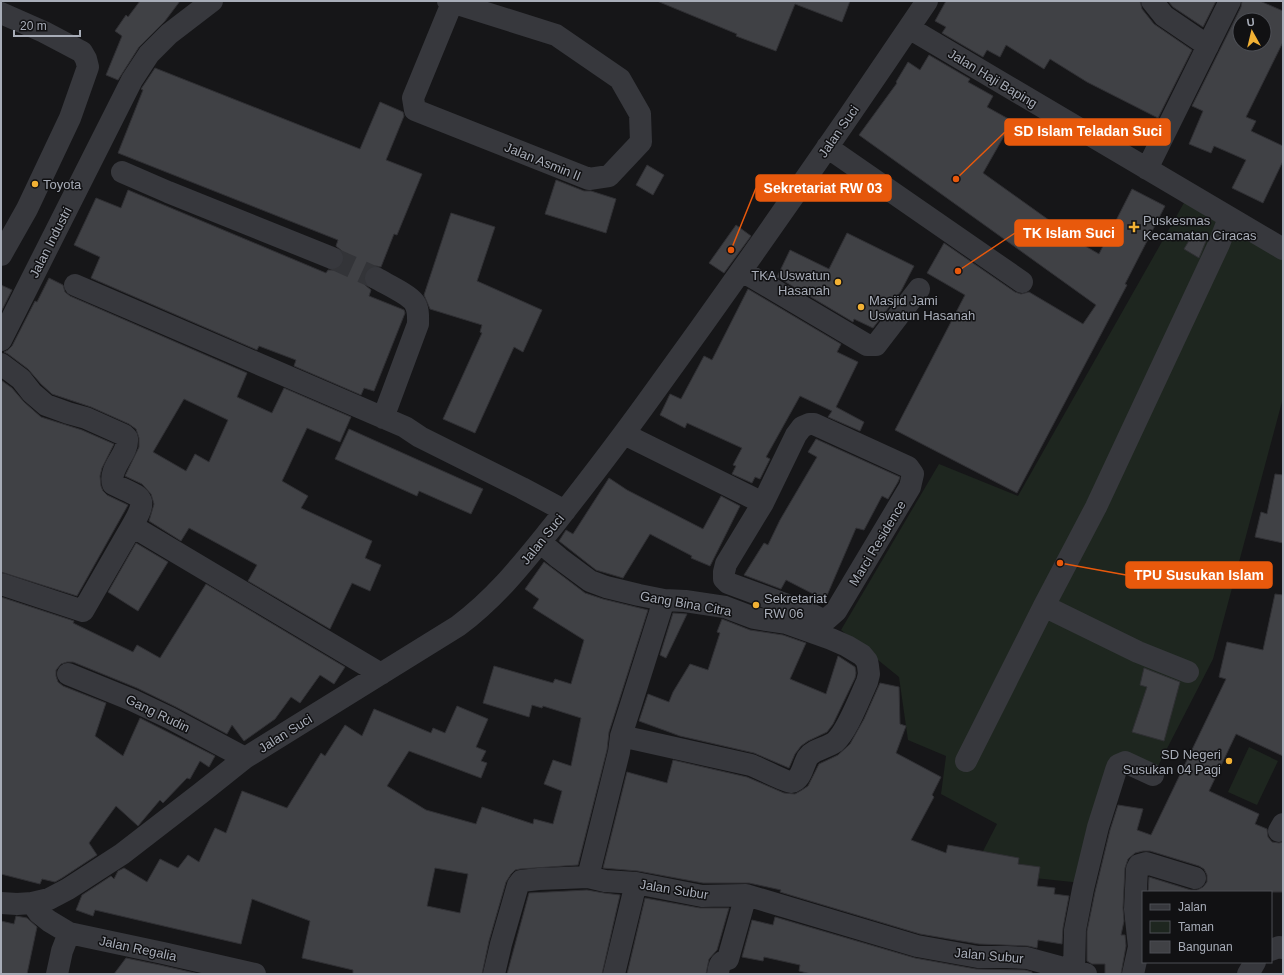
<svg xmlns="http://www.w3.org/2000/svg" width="1284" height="975" font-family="Helvetica,sans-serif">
<rect width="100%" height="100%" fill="#161618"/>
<path fill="#1e261f" d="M1185 201 1283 255V398L1213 659 1156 770 1126 756 1082 883 1025 877V865L981 855 997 824 941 794 946 756 908 740 899 677 841 630 939 464 1018 496Z
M1249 747 1278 761 1257 805 1228 792Z"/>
<path fill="#404145" stroke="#303034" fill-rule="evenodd" d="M140 1H180L165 21 139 47 118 80 106 75 122 36 115 31 126 15 128 17Z
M657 1H850L842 22 795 4 776 51 736 36 737 34Z
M946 1H1140L1142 9 1154 24 1192 50 1158 118 1087 82 1050 59 1044 69 1006 45 1000 57 987 50 983 57 942 33 946 27 935 21Z
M1168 1H1216L1203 27 1173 7Z
M1242 1H1260L1283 11V42L1246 117 1256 121 1251 131 1283 146V161L1263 203 1232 188 1246 160 1214 146 1211 153 1189 144 1203 111 1192 106 1241 7ZM1240 20H1264V44H1240Z
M929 55 970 79 968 82 993 96 987 107 1014 122 1006 137 1004 136 983 173 1053 223 1050 226 1099 254 1132 189 1165 206 1125 284 1127 285 1017 493 895 430 965 295 927 273 944 243 1015 292 1021 294 1029 292 1083 324 1096 305 859 135 897 83 896 82 908 62 920 70Z
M155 68 360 149 380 102 403 112 404 116 386 160 422 174 397 235 394 234 381 267 376 266 369 267 365 272 364 278 365 285 371 290 369 296 404 310 405 313 374 391 364 388 361 395 294 366 296 360 259 346 257 350 91 278 100 257 74 245 96 198 121 208 128 190 326 273 328 270H333L339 268 344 262V257L342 251 336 246 338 240 118 153 143 90 141 89Z
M647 165 664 175 653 195 636 185Z
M556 180 584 191H591L616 199 606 233 545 214Z
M451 213 495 227 477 281 542 310 523 352 514 347 475 433 443 419 482 333 480 332 482 325 430 309 424 295Z
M736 225 751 236 724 273 709 263Z
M847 233 914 266 901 291 873 328 854 319 853 322 777 277 790 250 829 269Z
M1193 234 1206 241 1199 258 1184 249Z
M49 278 63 285 65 292 70 296 247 373 237 397 272 413 284 388 351 417 340 442 307 428 282 481 308 496 301 508 372 541 365 558 381 565 370 591 352 583 330 629 248 581 257 565 189 528 181 541 149 521 154 504 151 494 142 484 125 476 139 447V438L136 429 129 424 91 407 52 394 41 384 28 369 8 354 4 352 8 350 12 346 35 301 37 302ZM184 399 228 420 209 462 195 454 186 471 153 452Z
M1 285 12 290 1 312Z
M748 289 841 344 837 352 858 362 836 407 864 422 860 431 828 417 832 411 800 396 766 457 770 459 760 479 755 477 752 483 732 474 736 466 733 465 742 448 687 423 685 428 660 415 670 394 681 399 704 356 712 360Z
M1 380 12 388 24 402 41 417 82 430 114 444 102 468 100 476 101 486 103 491 107 495 128 505 77 596 1 572Z
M349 429 483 489 471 514 419 491 417 496 335 459Z
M816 439 900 477 898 482 888 499 882 496 864 530 856 528 825 600 786 580 781 589 744 575 764 543 768 545 780 520 817 457 808 452Z
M1275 474 1283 475V543L1255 537 1261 512 1267 514Z
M609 478 627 490 703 529 721 496 740 506 710 566 691 558 692 556 650 534 623 578 596 570 559 541 566 530 573 534Z
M136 543 168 562 138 611 108 592Z
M544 562 585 593 603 599 648 610 609 732 607 750 578 865 520 869 515 870 511 874 506 882 489 941 482 974H353V970L302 958 310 921 252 899 241 944 95 910 93 916 76 910 82 895 111 876 114 879 118 871 124 868 147 882 160 859 178 868 188 855 199 862 215 828 226 833 242 791 287 808 321 753 325 756 345 725 362 736 374 709 431 733 433 728 445 733 457 706 488 719 476 747 486 751 481 761 487 763 481 778 409 751 387 786 426 810 476 824 482 807 533 824 534 819 553 824 562 791 544 784 553 760 571 766 581 718 543 706 542 708 532 705 529 717 483 703 494 666 553 683 555 679 571 684 584 640 533 608 539 599 525 589ZM435 868 468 874 460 913 427 906Z
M206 584 345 667 334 684 320 675 300 703 291 697 275 719 244 741 232 725 227 734 176 707 137 688 73 662H67L61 664 56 670V676L58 682 63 686 106 703 95 736 123 756 140 718 215 756 209 767 200 761 190 779 187 778 163 803 160 800 138 826 116 806 89 843 97 855 62 878 55 882 42 879 40 884 1 874V597L74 621 73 623 133 652 137 645 160 658Z
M1275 594 1283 595V756L1236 734 1209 791 1259 814 1255 824 1267 829 1268 837 1272 842 1279 843 1283 842V892H1148L1149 877 1191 890H1197L1203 887 1207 882V875L1204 869 1199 866 1150 851H1143L1135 853 1128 859 1125 868 1123 908 1124 921 1121 935H1125L1126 946 1121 974H1105V964H1092L1087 961V931L1095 892 1110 830 1118 805 1143 809 1137 830 1151 835 1226 679 1219 677 1227 642 1263 650Z
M673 613 687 614 666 658 660 655Z
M722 619 750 630 783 635 806 643 790 679 826 694 838 656 855 667 856 673 855 678 833 724 827 732 808 741 801 746 795 754 789 768 754 753 680 736 639 721 648 694 669 702 673 692 690 664 708 670 720 633 717 632Z
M1144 668 1180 682 1164 741 1132 732 1147 687 1140 685Z
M880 683 899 687 900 724 906 726 896 753 941 777 932 795 934 797 911 840 946 853 948 845 1019 858 1018 864 1040 867 1037 886 1055 888 1054 894 1069 896 1063 928 1062 944 1038 940 1037 948 1028 946 979 944 920 934 780 892 781 890 749 883H703L638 871 603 868 627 772 667 783 673 760 747 777 784 793 795 794 802 790 808 786 819 764 838 755 850 744 864 719Z
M587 890 604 893 620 895 602 974H507L529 893Z
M645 898 700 908H729L717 950 709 959 706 974H627Z
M16 916 27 918 37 927 27 974H1V921L14 924Z
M775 917 915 958 976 969 1025 970 1032 972V974H811L799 971 800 965 764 957 763 961 742 957 752 920 773 925Z
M126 958 160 965 199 974H114Z"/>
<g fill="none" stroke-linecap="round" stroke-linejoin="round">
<path stroke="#333438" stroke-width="22" stroke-dasharray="22 11" stroke-linecap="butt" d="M332 258 376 278"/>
<path stroke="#37383d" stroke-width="22" d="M448 1 556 35 620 79 640 114 641 142 609 176 589 179 415 110 413 98 452 3
M1152 1 1164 16 1208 46
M1 13 44 32 82 52 86 59 88 67 70 118 27 209 1 255
M909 28 1283 249
M827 147 1022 282
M1147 169 1230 1
M122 172 168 192 332 258
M742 271 867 345H876L919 289
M376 278C386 284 408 294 414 302 419 309 418 317 418 324L383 418
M75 285 405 427 420 437 522 488 565 511
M1 340 132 80 149 54 169 34 212 1
M1 364 21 379 32 393 46 405 68 413 86 418 124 435 127 438C129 454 108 468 113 484 141 498 150 495 132 526
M809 424H814L908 467 913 474 910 487 836 611 827 619 823 620 809 613 728 583 724 579V572L726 564 763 503 796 435 802 427Z
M624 434 763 503
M540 542 559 558 590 581 606 587 639 595 664 600 685 601 725 607 754 618 786 623 831 639 847 646 862 655 867 661 868 666 869 674 867 682C860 697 847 732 835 742 827 748 814 749 808 757 803 764 802 780 791 782 786 782 759 768 751 765L621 736
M1 584 83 611 132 526 381 674
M1044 606 1138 652 1188 672
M68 674 132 700 170 718 245 758
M966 761 1044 606 1096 507 1219 244 1229 218
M1279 831 1283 824
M588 877 619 752 621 736 664 600
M1 903 17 904 32 903 49 899 68 889 122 854 201 793 245 758 458 626C497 597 523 563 553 526 586 484 619 441 650 398 745 267 837 135 927 1
M32 903 39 913 49 921 69 933 163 953 255 974
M1271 950 1279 947 1283 948
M1074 970 1075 930 1083 889 1098 827 1116 770 1118 765 1125 762 1153 775
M57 974 62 951 69 933
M494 974 501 944 518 885 521 881 539 879 588 877 605 881 636 883 702 896 746 895 917 946 978 957H1007L1027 958 1086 974
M614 974 636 883
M718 974C719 965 720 962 728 959L746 895
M1133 974 1139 947 1135 909 1137 869 1139 865 1146 863 1195 878
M1248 974 1255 962"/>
</g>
<g fill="#f2b134" stroke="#111113" stroke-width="1.5">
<circle cx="35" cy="184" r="4"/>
<path d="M1132 221h4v4h4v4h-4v4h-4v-4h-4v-4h4z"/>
<circle cx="838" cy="282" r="4"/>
<circle cx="861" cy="307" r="4"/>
<circle cx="756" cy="605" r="4"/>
<circle cx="1229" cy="761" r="4"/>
</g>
<g text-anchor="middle" stroke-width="3" stroke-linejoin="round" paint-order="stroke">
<g font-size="13" fill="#a8adb8" stroke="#111113">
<text transform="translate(993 78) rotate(31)" y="5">Jalan Haji Baping</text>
<text transform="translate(838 131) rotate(-55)" y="5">Jalan Suci</text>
<text transform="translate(543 161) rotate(22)" y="5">Jalan Asmin II</text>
<text transform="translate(50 242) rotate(-63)" y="5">Jalan Industri</text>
<text transform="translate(542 539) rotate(-51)" y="5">Jalan Suci</text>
<text transform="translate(877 543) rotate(-59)" y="5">Marci Residence</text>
<text transform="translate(686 603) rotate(10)" y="5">Gang Bina Citra</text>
<text transform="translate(158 713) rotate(26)" y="5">Gang Rudin</text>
<text transform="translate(285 733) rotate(-32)" y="5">Jalan Suci</text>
<text transform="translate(674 889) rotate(9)" y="5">Jalan Subur</text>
<text transform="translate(138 948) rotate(12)" y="5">Jalan Regalia</text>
<text transform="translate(989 955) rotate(5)" y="5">Jalan Subur</text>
</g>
<g font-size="13" fill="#a8adb8" stroke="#111113" text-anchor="start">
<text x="43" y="189">Toyota</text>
<text x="1143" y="225">Puskesmas<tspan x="1143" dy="15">Kecamatan Ciracas</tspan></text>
<text x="830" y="280" text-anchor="end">TKA Uswatun<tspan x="830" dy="15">Hasanah</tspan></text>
<text x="869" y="305">Masjid Jami<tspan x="869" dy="15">Uswatun Hasanah</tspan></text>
<text x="764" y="603">Sekretariat<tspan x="764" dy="15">RW 06</tspan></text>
<text x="1221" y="759" text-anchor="end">SD Negeri<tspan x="1221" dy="15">Susukan 04 Pagi</tspan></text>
</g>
</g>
<path fill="none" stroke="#e8590c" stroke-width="1.5" d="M956 179L1005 132M731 250L756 188M958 271L1015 233M1060 563L1126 575"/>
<g fill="#e8590c" stroke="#111113" stroke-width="1.5">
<circle cx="956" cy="179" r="4"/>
<circle cx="731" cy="250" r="4"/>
<circle cx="958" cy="271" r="4"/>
<circle cx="1060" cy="563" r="4"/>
</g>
<g fill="#e8590c" stroke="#e8590c" stroke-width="1.5">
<rect x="1005" y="119" width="165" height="26" rx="4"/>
<rect x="756" y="175" width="135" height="26" rx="4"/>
<rect x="1015" y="220" width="108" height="26" rx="4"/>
<rect x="1126" y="562" width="146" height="26" rx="4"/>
</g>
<g font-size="14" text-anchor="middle" font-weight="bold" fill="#fff">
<text x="1088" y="136">SD Islam Teladan Suci</text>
<text x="823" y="193">Sekretariat RW 03</text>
<text x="1069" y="238">TK Islam Suci</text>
<text x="1199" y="580">TPU Susukan Islam</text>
</g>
<rect width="1284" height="975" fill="none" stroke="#a8adb8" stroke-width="4"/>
<rect x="1142" y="891" width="130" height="72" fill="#111113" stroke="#4d4f55"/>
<rect x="1150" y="904" width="20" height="6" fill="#37383d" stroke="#4d4f55"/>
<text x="1178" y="911" font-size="12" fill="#a8adb8">Jalan</text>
<rect x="1150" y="921" width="20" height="12" fill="#1e261f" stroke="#4d4f55"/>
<text x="1178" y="931" font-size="12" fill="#a8adb8">Taman</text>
<rect x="1150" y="941" width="20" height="12" fill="#404145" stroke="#4d4f55"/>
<text x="1178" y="951" font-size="12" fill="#a8adb8">Bangunan</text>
<g transform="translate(1252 32) rotate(352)"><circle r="19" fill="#111113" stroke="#4d4f55"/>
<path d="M0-3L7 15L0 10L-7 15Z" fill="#f2b134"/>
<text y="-6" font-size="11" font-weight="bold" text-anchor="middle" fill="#a8adb8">U</text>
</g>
<path d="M14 30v6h66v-6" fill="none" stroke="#a8adb8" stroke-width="2"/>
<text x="20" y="30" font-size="12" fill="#a8adb8" stroke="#111113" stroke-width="3" paint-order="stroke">20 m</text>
</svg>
